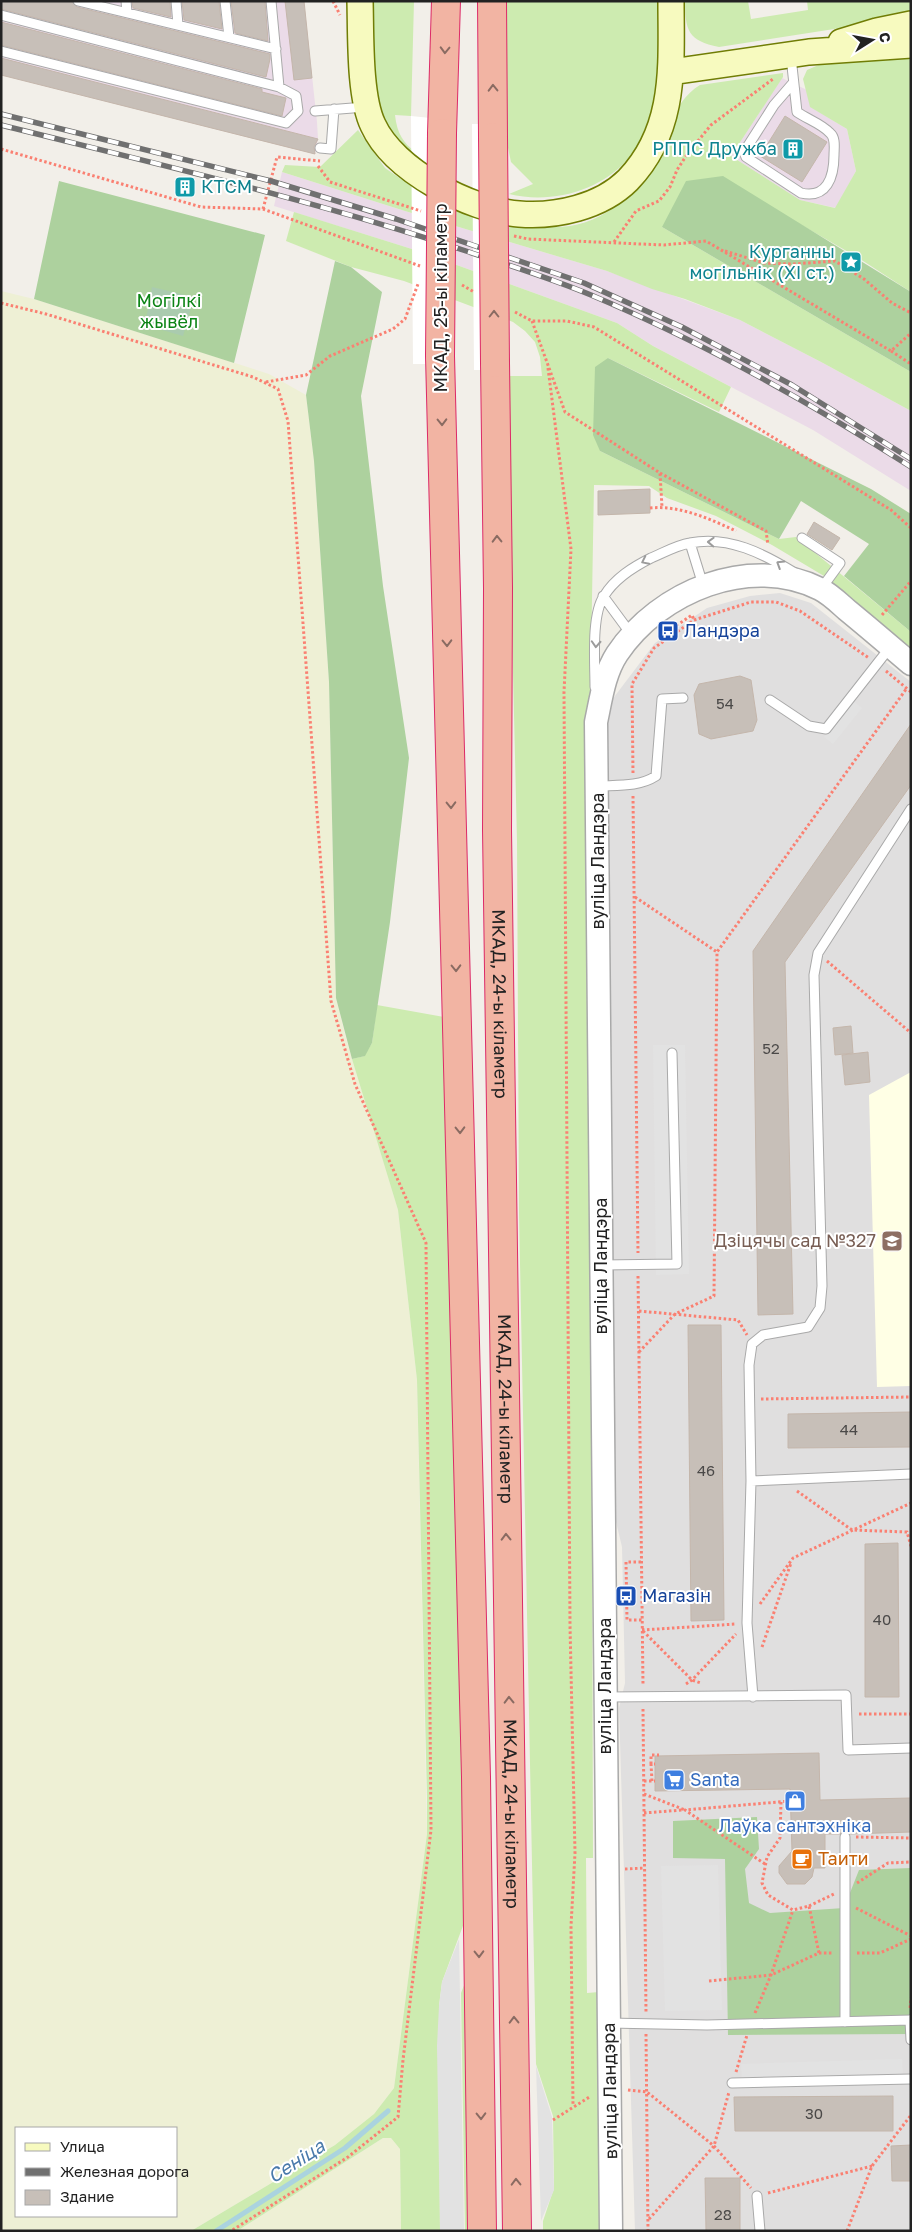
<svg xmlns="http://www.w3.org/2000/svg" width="912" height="2232" font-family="'Golos Text',sans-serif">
<rect width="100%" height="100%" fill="#f2efe9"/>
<path fill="#e0dfdf" d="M780 593 811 603 911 682V2231H635L619 1708 625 1683 622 1547 612 1505 602 713 655 643 707 608 750 596Z"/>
<path fill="#ebdbe8" d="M1 1H304L317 122 318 139 315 154 1 75Z
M782 78 807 90 811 107 847 129 856 171 836 208 800 200 731 156Z
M282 172 405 211 607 271 740 320 823 363 911 411V491L813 430 653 346 617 323 415 250 274 206Z"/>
<path fill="#ffffe5" d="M911 1072V1386L877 1387 869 1095Z"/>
<path fill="#eef0d5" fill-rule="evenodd" d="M1 291 34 299 269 374 306 395 314 461 329 682 336 998 347 1042 398 1210 417 1380 427 1834 394 2088 374 2114 335 2145 191 2231H1ZM16 2128H176V2216H16Z
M383 2138H391L400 2149 401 2231H237Z"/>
<path fill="#cdebb0" d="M369 1H414L411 116 395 115C399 153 424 155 454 170L403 151 385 124 379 104 371 45Z
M505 1H662C661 24 664 48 661 70 658 94 644 141 628 159 599 192 550 204 509 194L533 184 511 162 503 124Z
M685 1H748L751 19 808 10 807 1H911V9L906 14 892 20 719 47C688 41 685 30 685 1Z
M911 51V292L857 257 791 219 662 227 911 372V411L823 363 740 320 685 299 652 289 607 271 405 211 282 172 285 165 320 167 358 130 385 168 401 179C424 189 448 197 472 206 524 224 565 242 615 207 630 196 643 185 652 169 668 141 670 103 700 85L783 73V77L731 156 800 200 835 208 856 171 847 129 810 107 803 79 807 70 835 58Z
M294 212 415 250 617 323 653 346 731 387 719 412 608 358 600 451 779 539 796 537 911 632V651L824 576 772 545 716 516 667 498 649 486 594 485 590 712 593 1858H586L587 1993 599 1992 602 2231H543V2221L554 2188 553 2116 536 2064 519 1213 517 841 506 376H542L540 357 535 342 525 331 513 322 404 281 351 267 286 241Z
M377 1005 444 1017 470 1907 442 1982 439 2006 440 2231H401L400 2149 391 2138H383L237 2231H191L335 2145 374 2114 394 2088 427 1834V1797L417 1380 398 1210 352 1059 364 1056 372 1043Z
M470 1970 474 2231H465L461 1993Z"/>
<path fill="#add19e" d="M723 176 911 292V372L662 227 686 181Z
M59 181 265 235 234 363 34 299Z
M335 261 351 267 382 292 361 396 383 586 409 758 390 922 372 1043 365 1056 352 1059 336 998 329 682 314 461 306 395Z
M608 358 871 489 911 514V632L844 576 869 544 801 501 779 539 600 451 593 435 595 367Z
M757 1817 759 1849 745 1869 749 1903 770 1913 844 1908 859 1870 911 1868V2034L728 2035 725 1859 673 1858V1821Z"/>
<path fill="#aacbaf" d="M152 287 194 297 183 336 145 325Z"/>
<path fill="#e2e2e2" d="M852 700 862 708 833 744 824 737Z
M653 1045H685L689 1274 656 1275Z
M718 1865 722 2010 665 2011 661 1866Z
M459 1939 464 2231H440L437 2046 439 2006 442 1982Z
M902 2059 903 2075 742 2080 741 2064Z
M536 2066 552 2117 554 2190 541 2221Z"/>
<path fill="#fff" d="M411 116 450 120 448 364H413Z
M472 124H503L505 370H474Z"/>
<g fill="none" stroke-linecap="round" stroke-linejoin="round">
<path stroke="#aad3df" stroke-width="5" d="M216 2231 345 2148 388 2111"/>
</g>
<path fill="#c7bfb8" stroke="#c4b6ab" d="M1 1H72L77 7 270 54V59L266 77 1 9Z
M132 1H170L171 17 133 8Z
M182 1H219L222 29 184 20Z
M231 1H265L268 41 235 33Z
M285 1H304L312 78 294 80Z
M1 22 262 89V92L286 98 282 116 1 45Z
M1 58 318 139 314 147 315 154 1 75Z
M785 116 827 142 802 182 760 156Z
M650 489V513L598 515V491Z
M814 522 840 538 832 550 807 534Z
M740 676 751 680 757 720 753 731 711 739 699 734 694 695 699 684Z
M911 724V785L785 962 793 1314 758 1315 753 951Z
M851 1026 853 1053 835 1055 833 1028Z
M868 1052 870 1082 845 1085 842 1055Z
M688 1325H721L724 1620 691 1621Z
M911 1412V1447L788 1448V1414Z
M898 1543 899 1697H865V1544Z
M819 1753 820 1800 911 1798V1832L850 1834 845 1831 840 1834H825V1868H814L812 1877 805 1884H787L779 1873V1866L792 1851 790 1789 655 1791V1756Z
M893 2096V2131H735L734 2097Z
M911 2145V2181H892L891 2146Z
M705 2178H740V2231H706Z"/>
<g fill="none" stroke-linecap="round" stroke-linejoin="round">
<g stroke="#a9a9a9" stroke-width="11">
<path id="service" d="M78 1 276 49
M126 1 127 12
M176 1 178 25
M225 1 229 37
M271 1 279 87
M1 15 279 87 296 96 298 111 286 123 1 51
M791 57 797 112C807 119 822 124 830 133 836 138 834 148 834 155 834 177 827 199 801 193L746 157 744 152 774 105 793 83
M315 111 365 107
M320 148 331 149 334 109
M802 538 840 563 821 589
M690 543 703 585
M603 596 631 634
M595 687C595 663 591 615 604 596 615 578 633 567 651 558 663 553 677 545 690 543 728 535 764 554 795 573
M770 700 809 726 826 729 891 646
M598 786C618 785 639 787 656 776L662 699 683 698
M602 1265 677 1264 672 1053
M751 1481 911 1474
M606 1697 846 1695 848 1750 911 1748
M753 1697 747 1623 751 1481 749 1365 752 1344 763 1335 808 1327 820 1308 822 1286 814 975 818 953 911 809
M845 1837V2022
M910 2020 911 2040
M609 2023 707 2025 911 2020
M732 2083 911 2079
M757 2196 760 2231"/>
</g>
<g stroke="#a9a9a9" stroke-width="25">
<path id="tertiary" d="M611 2231 596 722C601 699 604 674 617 654 659 591 750 554 820 589 830 594 839 603 847 610 869 628 890 646 911 664"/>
</g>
<g stroke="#707d05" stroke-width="28">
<path id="secondary" d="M360 1C361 34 359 96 373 125 394 171 470 210 519 214 556 217 601 207 628 180 677 129 671 65 671 1
M841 42 877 31 911 24
M671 72 809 52 911 45"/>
</g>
<g stroke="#dc2a67" stroke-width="30">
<g id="trunk">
<path d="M492 1 493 137"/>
<path d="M442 133 446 1"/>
<path d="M440 356 476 1777 482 2231"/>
<path id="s1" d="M495 363 498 588 497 830 517 2231"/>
</g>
</g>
<path stroke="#fa8072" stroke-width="3" stroke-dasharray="2.5 2.5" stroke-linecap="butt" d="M333 1 340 15
M1 149 201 207 263 209 420 266
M318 166 330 182 421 211
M263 209 277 157 320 161
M514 236 528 239 664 245 706 241 891 351 911 333
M614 242 636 211 659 201 670 187 677 170 688 153 711 125 773 79
M725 251 764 263 793 264 835 261 864 279 892 303 911 313
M462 285 474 292
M1 303 46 314 253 377 278 389 288 421 331 1001 355 1084 426 1243 431 1830 403 2060 398 2117 348 2157 231 2231
M515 312 532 321H567L594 327 891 510 911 528
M532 321 565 412 660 473 662 507
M891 351 911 364
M548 368 571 549 564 692 570 1625 575 1853 571 1926 573 2105
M266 382 306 375 330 356 393 329 405 319 418 284
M660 473 766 531 768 545
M650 508C680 505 710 519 736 531
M882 615 911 581
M664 634 692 615 694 620
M886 671 911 692
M633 773 632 684 654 648 694 620 751 602H776L800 611 869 658
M633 796 638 1253
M635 897 717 952
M827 961 911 1033
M638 1276 643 1685
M639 1311 738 1320 747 1335
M639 1352 675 1314 714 1296 717 952 907 688
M761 1399 911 1397
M797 1491 852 1530 907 1532 911 1546
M641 1562H626L627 1620H642
M760 1604 793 1558 911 1503
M642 1630 736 1624
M643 1631 692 1680 701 1683
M762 1647 791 1563
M686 1684 692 1680 736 1634
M643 1709 646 2013
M859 1714H911
M651 1764V1755H659
M644 1781H655
M652 1781 651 1764H655
M644 1794 685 1810
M781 1802 780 1838 767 1857 762 1883 768 1895 793 1910 809 1906 819 1953
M644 1813 682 1810
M856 1837 911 1838
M765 1864 685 1810 790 1801
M625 1869 645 1868
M857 1883 888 1863 911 1862
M809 1906 834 1894
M856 1908 911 1936
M857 1953H880L911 1939
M709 1981 771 1975 819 1953H833
M910 2008 911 1998
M755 2013 771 1975 793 1910
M646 2034 648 2231
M736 2072 747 2035
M628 2090 647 2092 714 2146 751 2188
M553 2120 591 2096
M768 2193 872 2166
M649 2219 714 2146 729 2092
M847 2231 872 2166 911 2115"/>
<use href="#service" stroke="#fff" stroke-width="9"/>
<use href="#tertiary" stroke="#fff" stroke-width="22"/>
<use href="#secondary" stroke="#f7fabf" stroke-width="25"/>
<use href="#trunk" stroke="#f2b4a3" stroke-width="28"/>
<g stroke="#707070" stroke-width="5.5">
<path id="rail" d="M1 114 271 181 396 219 584 283 682 327 792 385 911 459
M1 125C157 164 313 200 466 251 508 265 550 278 591 295 703 342 809 402 911 467"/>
</g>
<use href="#rail" stroke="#fff" stroke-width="4" stroke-dasharray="11" stroke-linecap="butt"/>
<g stroke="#dc2a67" stroke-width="30" stroke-linecap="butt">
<path id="trunk-bridge" d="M493 137 495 363
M440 356 442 133"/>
</g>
<use href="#trunk-bridge" stroke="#f2b4a3" stroke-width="28"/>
</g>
<defs><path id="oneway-chevron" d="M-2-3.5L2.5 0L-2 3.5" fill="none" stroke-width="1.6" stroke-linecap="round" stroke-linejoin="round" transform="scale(1.25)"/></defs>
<g stroke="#8a6b62">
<use href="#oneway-chevron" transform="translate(445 50) rotate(92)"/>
<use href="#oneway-chevron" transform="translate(493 88) rotate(-91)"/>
<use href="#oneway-chevron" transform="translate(494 314) rotate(-90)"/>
<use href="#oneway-chevron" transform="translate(442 422) rotate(89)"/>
<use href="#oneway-chevron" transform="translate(497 539) rotate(-91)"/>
<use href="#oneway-chevron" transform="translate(447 643) rotate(89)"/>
<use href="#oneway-chevron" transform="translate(451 805) rotate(89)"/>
<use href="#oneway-chevron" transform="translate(456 968) rotate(89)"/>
<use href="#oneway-chevron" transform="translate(460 1130) rotate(89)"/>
<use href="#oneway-chevron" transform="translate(506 1537) rotate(-91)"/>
<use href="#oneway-chevron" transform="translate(509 1700) rotate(-91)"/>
<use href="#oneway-chevron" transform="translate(479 1954) rotate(89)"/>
<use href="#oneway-chevron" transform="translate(514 2020) rotate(-91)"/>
<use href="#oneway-chevron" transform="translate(481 2116) rotate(89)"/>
<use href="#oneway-chevron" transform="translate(516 2182) rotate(-91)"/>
</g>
<g stroke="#9c9c9c">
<use href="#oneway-chevron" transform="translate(711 542) rotate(-178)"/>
<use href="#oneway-chevron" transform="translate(645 561) rotate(154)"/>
<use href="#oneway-chevron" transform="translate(780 564) rotate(-148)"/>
<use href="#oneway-chevron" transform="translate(596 644) rotate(93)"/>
</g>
<defs>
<g id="building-square" transform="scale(1.125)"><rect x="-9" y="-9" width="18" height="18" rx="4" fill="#0f9aa8" stroke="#fff"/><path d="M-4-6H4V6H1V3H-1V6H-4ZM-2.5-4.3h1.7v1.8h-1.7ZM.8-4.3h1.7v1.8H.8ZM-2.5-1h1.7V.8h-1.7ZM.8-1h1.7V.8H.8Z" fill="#fff"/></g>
<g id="sight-square" transform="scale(1.125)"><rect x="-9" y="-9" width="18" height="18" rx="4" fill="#0f9aa8" stroke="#fff"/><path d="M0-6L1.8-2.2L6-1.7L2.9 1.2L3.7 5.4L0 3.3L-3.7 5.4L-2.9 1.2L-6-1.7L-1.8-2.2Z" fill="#fff"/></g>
<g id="bus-square" transform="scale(1.125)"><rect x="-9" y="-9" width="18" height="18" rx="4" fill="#1a4fb4" stroke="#fff"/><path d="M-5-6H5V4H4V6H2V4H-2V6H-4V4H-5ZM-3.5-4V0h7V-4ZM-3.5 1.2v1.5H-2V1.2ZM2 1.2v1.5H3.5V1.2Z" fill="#fff"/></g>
<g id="school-square" transform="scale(1.125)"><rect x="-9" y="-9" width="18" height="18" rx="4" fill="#8d6e63" stroke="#fff"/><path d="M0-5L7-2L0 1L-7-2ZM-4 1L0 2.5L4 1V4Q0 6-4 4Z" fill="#fff"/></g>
<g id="supermarket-square" transform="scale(1.125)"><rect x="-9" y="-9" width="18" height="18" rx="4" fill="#3f7fe0" stroke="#fff"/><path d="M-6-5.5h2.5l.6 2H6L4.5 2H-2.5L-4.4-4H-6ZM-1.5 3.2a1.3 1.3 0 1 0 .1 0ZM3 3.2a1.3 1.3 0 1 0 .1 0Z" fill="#fff"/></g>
<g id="shop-square" transform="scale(1.125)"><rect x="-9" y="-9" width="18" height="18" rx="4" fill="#3f7fe0" stroke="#fff"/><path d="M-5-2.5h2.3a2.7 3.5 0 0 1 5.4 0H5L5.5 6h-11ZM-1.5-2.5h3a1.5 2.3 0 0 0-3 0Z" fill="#fff"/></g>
<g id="cafe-square" transform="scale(1.125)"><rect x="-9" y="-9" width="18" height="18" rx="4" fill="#e8710a" stroke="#fff"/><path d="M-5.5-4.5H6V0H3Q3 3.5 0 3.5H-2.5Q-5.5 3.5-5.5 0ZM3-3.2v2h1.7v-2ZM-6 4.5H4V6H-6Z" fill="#fff"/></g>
</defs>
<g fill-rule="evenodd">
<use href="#building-square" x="793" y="149"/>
<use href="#building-square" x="185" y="187"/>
<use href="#sight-square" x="851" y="262"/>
<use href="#bus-square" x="668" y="631"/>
<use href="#school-square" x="892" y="1241"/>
<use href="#bus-square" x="626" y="1596"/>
<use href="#supermarket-square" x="674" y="1780"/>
<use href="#shop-square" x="795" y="1801"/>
<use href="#cafe-square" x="802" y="1859"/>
</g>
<g text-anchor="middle" stroke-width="4" stroke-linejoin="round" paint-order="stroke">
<g font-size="15" fill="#4b4948">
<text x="725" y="709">54</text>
<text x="771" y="1054">52</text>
<text x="849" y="1435">44</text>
<text x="706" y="1476">46</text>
<text x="882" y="1625">40</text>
<text x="814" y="2119">30</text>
<text x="723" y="2220">28</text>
</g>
<g font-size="18" fill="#0d838f" stroke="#fff" text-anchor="end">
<text x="777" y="155">РППС Дружба</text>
<text x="201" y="193" text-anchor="start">КТСМ</text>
<text x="835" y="258">Курганны<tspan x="835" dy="21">могільнік (XI ст.)</tspan></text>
</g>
<g font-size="18" fill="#222" stroke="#fff">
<text transform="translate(441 298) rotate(-90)" y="6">МКАД, 25-ы кіламетр</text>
<text transform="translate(598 861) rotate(-90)" y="6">вуліца Ландэра</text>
<text dy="6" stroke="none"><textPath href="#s1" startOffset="641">МКАД, 24-ы кіламетр</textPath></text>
<text transform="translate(601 1266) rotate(-90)" y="6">вуліца Ландэра</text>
<text dy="6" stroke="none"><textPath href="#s1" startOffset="1046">МКАД, 24-ы кіламетр</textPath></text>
<text transform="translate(605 1686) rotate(-90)" y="6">вуліца Ландэра</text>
<text dy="6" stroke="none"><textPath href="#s1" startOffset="1451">МКАД, 24-ы кіламетр</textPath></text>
<text transform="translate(610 2091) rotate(-91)" y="6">вуліца Ландэра</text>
</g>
<g font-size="18" fill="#0c8416" stroke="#fff">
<text x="169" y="307">Могілкі<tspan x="169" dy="21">жывёл</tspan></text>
</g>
<g font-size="18" fill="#164399" stroke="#fff" text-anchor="start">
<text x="684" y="637">Ландэра</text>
<text x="642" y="1602">Магазін</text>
</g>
<g font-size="18" fill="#785e54" stroke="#fff" text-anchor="end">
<text x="876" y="1247">Дзіцячы сад №327</text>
</g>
<g font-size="18" fill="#366cbe" stroke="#fff" text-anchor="start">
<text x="690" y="1786">Santa</text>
<text x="795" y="1832" text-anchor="middle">Лаўка сантэхніка</text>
</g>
<g font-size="18" fill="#c56008" stroke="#fff" text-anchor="start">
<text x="818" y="1865">Таити</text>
</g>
<g font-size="19" font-style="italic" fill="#4a7aab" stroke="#fff">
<text transform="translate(296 2161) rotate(-33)" y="7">Сеніца</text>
</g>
</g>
<rect width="912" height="2232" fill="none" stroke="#222222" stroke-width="5"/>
<rect x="15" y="2127" width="162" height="90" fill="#ffffff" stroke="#a7a7a7"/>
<rect x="25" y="2143" width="25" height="8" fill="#f7fabf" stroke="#a7a7a7"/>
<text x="60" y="2152" font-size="15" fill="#222222">Улица</text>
<rect x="25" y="2168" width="25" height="8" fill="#707070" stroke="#a7a7a7"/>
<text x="60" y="2177" font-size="15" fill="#222222">Железная дорога</text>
<rect x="25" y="2190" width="25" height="15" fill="#c7bfb8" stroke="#a7a7a7"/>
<text x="60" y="2202" font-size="15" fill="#222222">Здание</text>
<g transform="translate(872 40) rotate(79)" stroke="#ffffff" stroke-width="4" paint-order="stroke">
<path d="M0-4L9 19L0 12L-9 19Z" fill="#222222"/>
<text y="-8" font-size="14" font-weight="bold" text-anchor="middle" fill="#222222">С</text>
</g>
</svg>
